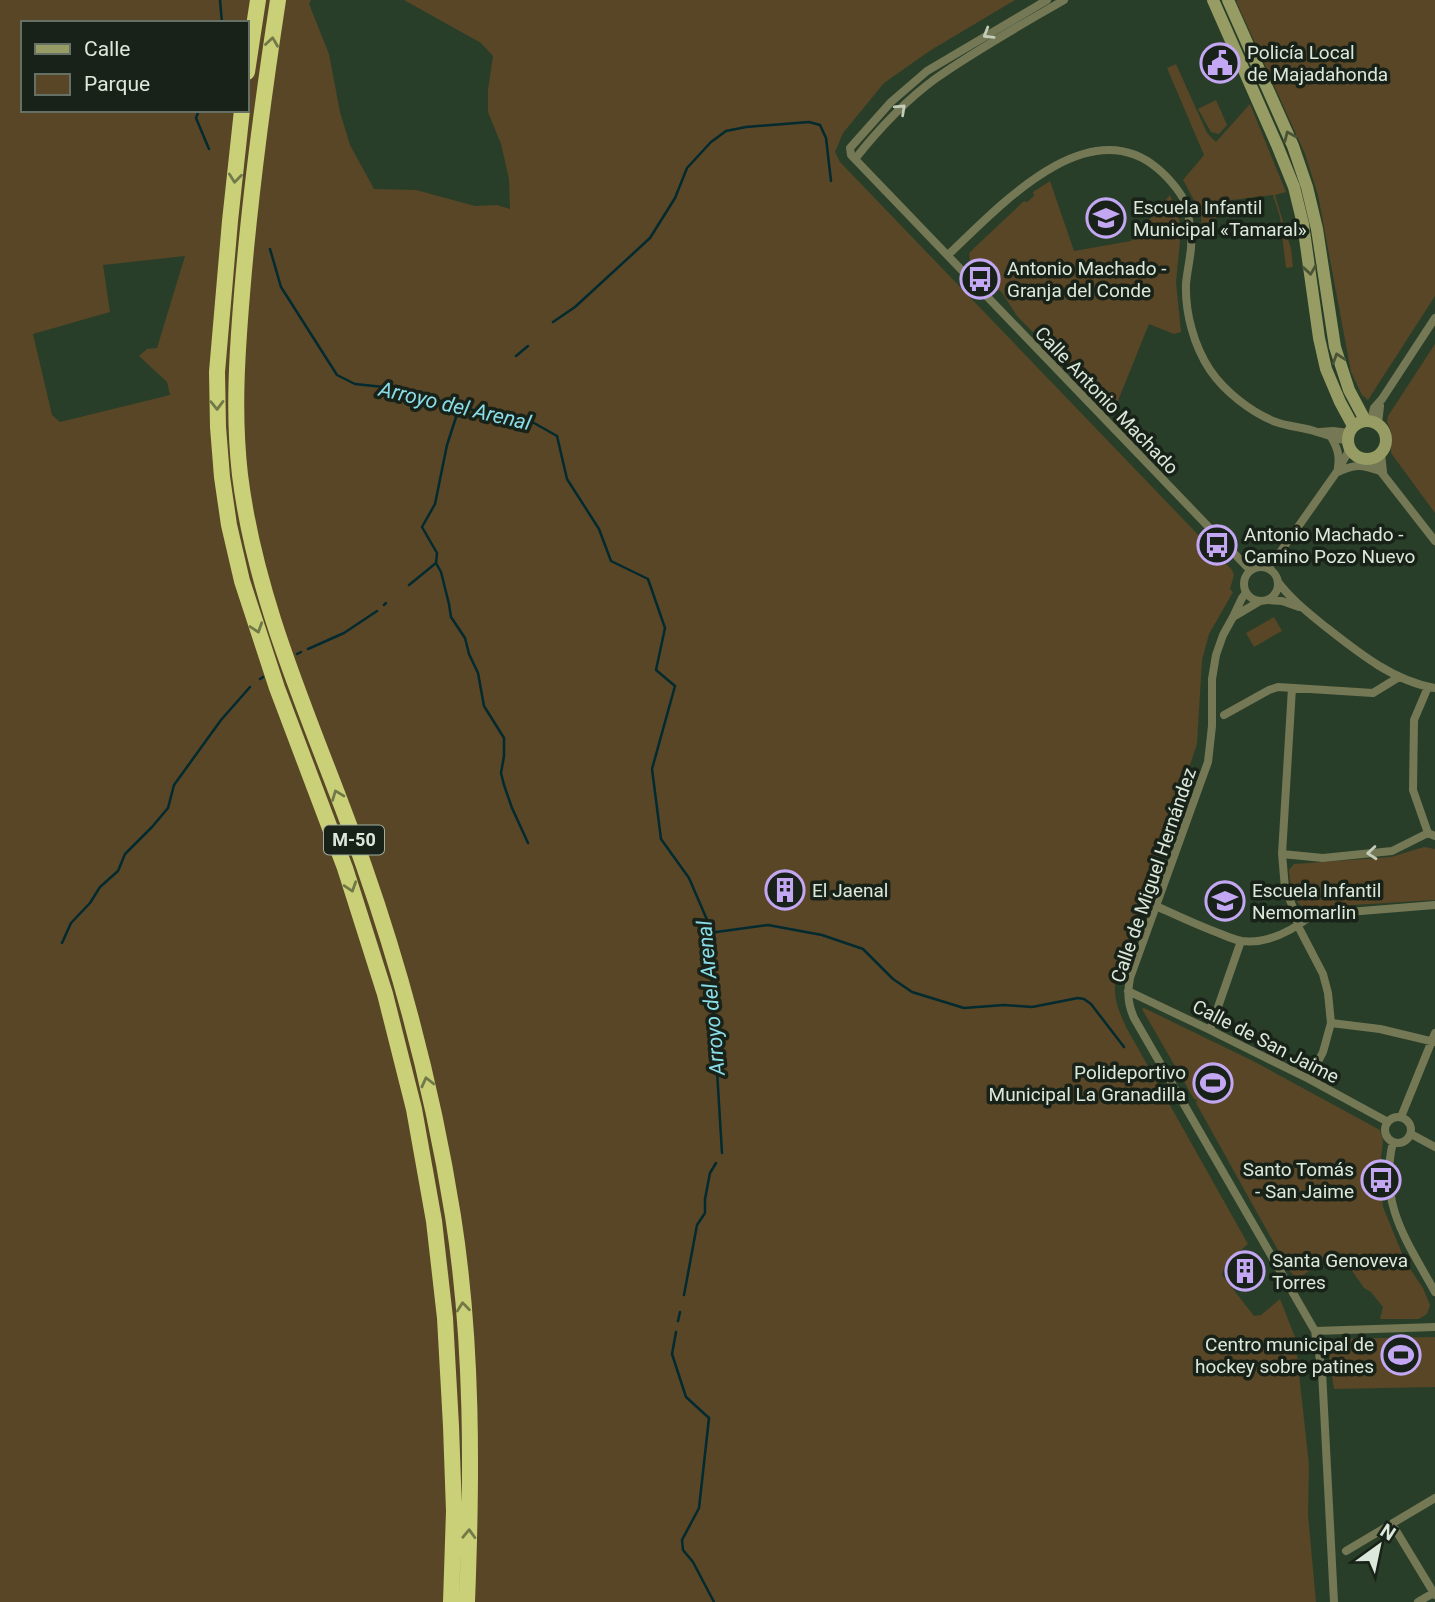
<svg xmlns="http://www.w3.org/2000/svg" width="1435" height="1602" font-family="Roboto,sans-serif">
<rect width="100%" height="100%" fill="#293e28"/>
<path fill="#584627" fill-rule="evenodd" d="M0 0H311L309 4 329 54 340 112 350 145 374 189 416 190 475 206 497 205 510 209 509 179 501 144 488 112V90L493 56 481 43 404 0H1015L931 50 884 83 843 133 835 152 840 162 1232 570 1234 575 1230 589 1233 592 1209 634 1202 660 1197 744 1154 873 1115 985C1114 1001 1120 1013 1126 1027L1248 1244 1225 1264 1222 1275 1254 1316 1261 1315 1280 1299 1295 1337 1309 1465 1308 1515 1316 1602H0ZM23 23H247V110H23ZM185 256 157 348 147 349 139 356 167 382 170 395 60 422 52 415 33 334 110 312 103 265Z
M1238 0H1435V296L1368 400 1362 395 1351 372 1318 195 1305 154 1236 1Z
M1176 64 1207 133 1216 142 1250 104 1286 192 1275 195 1291 249 1293 267 1286 268 1280 217 1273 195 1232 200 1202 235 1201 213 1183 180 1204 155 1167 68Z
M1216 100 1227 125 1219 134 1211 132 1198 109Z
M1050 181 1074 251 1131 241 1170 195 1178 213 1180 224V242L1176 282 1181 332 1174 334 1149 324 1113 413 1017 316 1003 294 970 260 969 254 971 251 1024 201 1027 202 1034 196 1033 192Z
M1435 344V513L1391 453V431L1387 422 1388 416Z
M1274 617 1282 631 1254 647 1246 633Z
M1424 847 1435 849V900L1304 908C1292 900 1290 883 1289 870L1294 864 1391 857Z
M1144 1008 1253 1061 1380 1130 1383 1141 1379 1176 1383 1207 1406 1263 1423 1288 1430 1305 1427 1314 1419 1319H1380L1383 1307 1371 1292 1364 1288 1339 1252 1297 1279 1289 1270 1196 1103 1197 1100 1194 1099 1142 1009Z
M1435 1337V1387L1334 1389 1327 1342 1330 1339Z"/>
<g fill="none" stroke-linecap="round" stroke-linejoin="round">
<path stroke="#032a2f" stroke-width="2.5" d="M220 0 222 23
M199 110 196 118 209 149
M270 249 281 287 337 375 355 384 393 388 495 416 527 419 557 436 567 479 599 529 611 561 648 579 665 628 656 670 675 686 652 769 661 839 689 878 708 922 722 1153
M553 322 575 307 650 238 675 198 687 168 711 142 726 131 746 127 809 122 820 125 826 138 831 181
M516 356 528 346
M436 563 441 572 449 604 451 617 465 638 469 654 478 673 484 706 504 738V756L501 773 504 785 512 808 528 843
M409 585 436 563 437 553 422 527 435 504 447 445 459 408
M384 605 386 603
M308 649 344 633 377 611
M297 654 301 652
M260 679 263 677
M709 933 768 925 822 935 863 949 893 979 912 992 964 1008 1004 1005 1032 1007 1078 998 1084 999 1091 1004 1124 1047
M62 943 71 923 90 903 100 887 118 871 125 854 152 827 168 808 174 785 221 720 250 687
M684 1295 697 1225 705 1213V1199L710 1173 716 1163
M678 1321 680 1312
M676 1332 672 1354 686 1397 709 1418 699 1508 682 1540 683 1550 693 1562 714 1602"/>
<path stroke="#757855" stroke-width="8" d="M1047 0 927 71 891 102 850 148 851 155 1250 570
M855 159C878 130 905 101 935 79 976 50 1021 25 1064 0
M948 255C996 210 1086 109 1157 168 1168 177 1186 197 1188 211 1189 222 1192 236 1191 248 1190 260 1187 272 1186 284 1185 313 1194 346 1210 370 1225 392 1252 413 1276 422 1289 427 1304 427 1317 432 1328 435 1337 439 1348 441
M1371 420 1374 408 1382 399 1435 318
M1378 424 1380 406
M1320 432 1333 431 1349 433
M1331 437C1337 447 1340 455 1338 467
M1381 454 1383 472
M1371 459 1435 541
M1336 473C1354 464 1361 464 1380 471
M1244 584a17 17 0 1 1 34 0a17 17 0 1 1-34 0Z
M1269 568 1336 473 1350 449
M1278 582C1290 598 1306 611 1322 624 1355 650 1392 681 1435 688
M1246 593 1242 598 1233 617 1223 635 1216 655 1212 679V726L1208 762 1130 978C1127 994 1128 1004 1134 1018L1315 1331 1322 1371 1334 1602
M1268 600 1282 601 1299 607
M1233 617 1260 601
M1292 688 1282 854 1285 888 1294 910 1298 926 1323 974 1328 993 1331 1023 1323 1052 1309 1079
M1224 715 1269 690 1278 687 1373 693 1399 677
M1428 833 1413 790 1414 720 1428 687
M1282 854 1323 858 1392 851 1428 833 1435 836
M1156 906C1178 916 1199 926 1221 934 1228 937 1235 940 1242 941 1268 944 1292 931 1312 915L1435 905
M1128 991 1210 1030 1309 1079 1388 1122
M1331 1023 1380 1029 1435 1042
M1210 1030 1241 941
M1385 1130a13 13 0 1 1 26 0a13 13 0 1 1-26 0Z
M1401 1117 1435 1033
M1411 1134 1435 1147
M1393 1142C1378 1204 1407 1241 1435 1292
M1315 1331 1435 1327
M1392 1524 1435 1595
M1346 1551 1435 1498
M1418 1602 1435 1592"/>
<path stroke="#979c64" stroke-width="12" d="M1213 0 1277 145 1294 187 1303 224 1319 338 1326 369 1340 402 1353 426
M1228 0 1293 146 1307 187 1317 229 1335 347 1349 390 1365 420
M1348 440a19 19 0 1 1 38 0a19 19 0 1 1-38 0Z"/>
<path stroke="#cad077" stroke-width="16" d="M278 0C263 98 250 195 242 294 237 354 233 414 240 475 257 612 319 737 364 866 404 980 434 1097 453 1216 473 1343 472 1474 467 1602
M247 72 258 0
M242 110 230 221 217 372 218 427 222 477 229 525 242 581 277 688 345 868 385 994 414 1109 434 1221 445 1318 451 1426 454 1511 451 1602"/>
</g>
<defs><path id="oneway-chevron" d="M-2-3.5L2.5 0L-2 3.5" fill="none" stroke-width="1.6" stroke-linecap="round" stroke-linejoin="round" transform="scale(1.75)"/></defs>
<g stroke="#c2ccb9">
<use href="#oneway-chevron" transform="translate(988 34) rotate(149)"/>
<use href="#oneway-chevron" transform="translate(901 109) rotate(-43)"/>
<use href="#oneway-chevron" transform="translate(1372 853) rotate(175)"/>
</g>
<g stroke="#717948">
<use href="#oneway-chevron" transform="translate(272 42) rotate(-82)"/>
<use href="#oneway-chevron" transform="translate(235 178) rotate(96)"/>
<use href="#oneway-chevron" transform="translate(217 405) rotate(89)"/>
<use href="#oneway-chevron" transform="translate(257 628) rotate(72)"/>
<use href="#oneway-chevron" transform="translate(337 795) rotate(-111)"/>
<use href="#oneway-chevron" transform="translate(351 887) rotate(72)"/>
<use href="#oneway-chevron" transform="translate(427 1082) rotate(-104)"/>
<use href="#oneway-chevron" transform="translate(463 1307) rotate(-96)"/>
<use href="#oneway-chevron" transform="translate(469 1534) rotate(-88)"/>
</g>
<g stroke="#4b5336">
<use href="#oneway-chevron" transform="translate(1289 136) rotate(-114)"/>
<use href="#oneway-chevron" transform="translate(1310 270) rotate(82)"/>
<use href="#oneway-chevron" transform="translate(1338 358) rotate(-108)"/>
</g>
<defs>
<g id="civic-ring" transform="scale(2.0125)"><circle r="9.5" fill="#182218" stroke="#c3a7f2" stroke-width="1.5"/><path d="M-.6-6.5H3V-4.5H.6V-3L4-1V1h2V6H-6V1h2V-1L-.6-3ZM-1.2 2.5V6h2.4V2.5Z" fill="#c3a7f2"/></g>
<g id="school-ring" transform="scale(2.0125)"><circle r="9.5" fill="#182218" stroke="#c3a7f2" stroke-width="1.5"/><path d="M0-5L7-2L0 1L-7-2ZM-4 1L0 2.5L4 1V4Q0 6-4 4Z" fill="#c3a7f2"/></g>
<g id="bus-ring" transform="scale(2.0125)"><circle r="9.5" fill="#182218" stroke="#c3a7f2" stroke-width="1.5"/><path d="M-5-6H5V4H4V6H2V4H-2V6H-4V4H-5ZM-3.5-4V0h7V-4ZM-3.5 1.2v1.5H-2V1.2ZM2 1.2v1.5H3.5V1.2Z" fill="#c3a7f2"/></g>
<g id="building-ring" transform="scale(2.0125)"><circle r="9.5" fill="#182218" stroke="#c3a7f2" stroke-width="1.5"/><path d="M-4-6H4V6H1V3H-1V6H-4ZM-2.5-4.3h1.7v1.8h-1.7ZM.8-4.3h1.7v1.8H.8ZM-2.5-1h1.7V.8h-1.7ZM.8-1h1.7V.8H.8Z" fill="#c3a7f2"/></g>
<g id="stadium-ring" transform="scale(2.0125)"><circle r="9.5" fill="#182218" stroke="#c3a7f2" stroke-width="1.5"/><path d="M0-5a6.5 5 0 1 0 0 10a6.5 5 0 1 0 0-10ZM-3.5-1.8h7v3.6h-7Z" fill="#c3a7f2"/></g>
</defs>
<g fill-rule="evenodd">
<use href="#civic-ring" x="1220" y="63"/>
<use href="#school-ring" x="1106" y="218"/>
<use href="#bus-ring" x="980" y="279"/>
<use href="#bus-ring" x="1217" y="545"/>
<use href="#building-ring" x="785" y="890"/>
<use href="#school-ring" x="1225" y="901"/>
<use href="#stadium-ring" x="1213" y="1083"/>
<use href="#bus-ring" x="1381" y="1180"/>
<use href="#building-ring" x="1245" y="1271"/>
<use href="#stadium-ring" x="1401" y="1355"/>
</g>
<g text-anchor="middle" stroke-width="7" stroke-linejoin="round" paint-order="stroke">
<rect fill="#182218" stroke="#a0ada0" stroke-width="2" x="324" y="825.5" width="60" height="29" rx="5"/>
<g font-size="18" font-weight="bold" fill="#dbe8da">
<text x="354" y="846">M-50</text>
</g>
<g font-size="19" fill="#dbe8da" stroke="#182218" text-anchor="start">
<text x="1247" y="59">Policía Local<tspan x="1247" dy="22">de Majadahonda</tspan></text>
<text x="1133" y="214">Escuela Infantil<tspan x="1133" dy="22">Municipal «Tamaral»</tspan></text>
<text x="1007" y="275">Antonio Machado -<tspan x="1007" dy="22">Granja del Conde</tspan></text>
<text x="1244" y="541">Antonio Machado -<tspan x="1244" dy="22">Camino Pozo Nuevo</tspan></text>
<text x="812" y="897">El Jaenal</text>
<text x="1252" y="897">Escuela Infantil<tspan x="1252" dy="22">Nemomarlin</tspan></text>
<text x="1186" y="1079" text-anchor="end">Polideportivo<tspan x="1186" dy="22">Municipal La Granadilla</tspan></text>
<text x="1354" y="1176" text-anchor="end">Santo Tomás<tspan x="1354" dy="22">- San Jaime</tspan></text>
<text x="1272" y="1267">Santa Genoveva<tspan x="1272" dy="22">Torres</tspan></text>
<text x="1374" y="1351" text-anchor="end">Centro municipal de<tspan x="1374" dy="22">hockey sobre patines</tspan></text>
</g>
<g font-size="19" fill="#dbe8da" stroke="#182218">
<text transform="translate(1107 400) rotate(46)" y="7">Calle Antonio Machado</text>
<text transform="translate(1153 875) rotate(-71)" y="7">Calle de Miguel Hernández</text>
<text transform="translate(1266 1041) rotate(27)" y="7">Calle de San Jaime</text>
</g>
<g font-size="21" font-style="italic" fill="#89dde9" stroke="#182218">
<text transform="translate(455 406) rotate(13)" y="7">Arroyo del Arenal</text>
<text transform="translate(711 998) rotate(-95)" y="7">Arroyo del Arenal</text>
</g>
</g>
<rect x="21" y="21" width="228" height="91" fill="#182218" stroke="#667166" stroke-width="2"/>
<rect x="35" y="44" width="35" height="10" fill="#979c64" stroke="#667166" stroke-width="2"/>
<text x="84" y="56" font-size="21" fill="#dbe8da">Calle</text>
<rect x="35" y="74" width="35" height="21" fill="#584627" stroke="#667166" stroke-width="2"/>
<text x="84" y="91" font-size="21" fill="#dbe8da">Parque</text>
<g transform="translate(1379 1546) rotate(33)" stroke="#182218" stroke-width="5" paint-order="stroke">
<path d="M0-5L12 26L0 18L-12 26Z" fill="#dbe8da"/>
<text y="-10" font-size="19" font-weight="bold" text-anchor="middle" fill="#dbe8da">N</text>
</g>
</svg>
